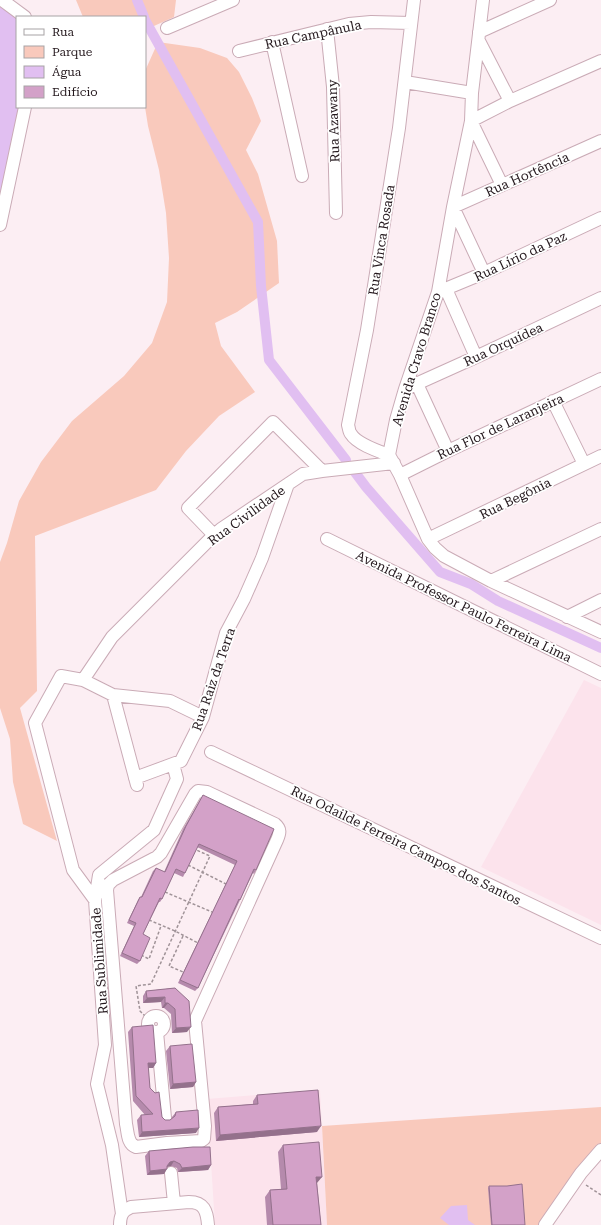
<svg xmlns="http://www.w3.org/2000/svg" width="601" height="1225" font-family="'Roboto Serif',serif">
<rect width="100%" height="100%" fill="#fceef3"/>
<path fill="#fce3ec" d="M584 680 601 688V925L481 867Z
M320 1090 327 1225H215L207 1099Z"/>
<path fill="#f9c9bc" d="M76 0H176L174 17 145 30V17H83Z
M158 42 200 48 227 58 239 72 252 98 261 121 246 150 258 174 277 241 279 283 237 312 215 323 221 346 255 392 219 416 186 451 156 490 35 536 37 691 20 708 57 841 23 824 13 782 10 739 0 708V562L7 543 19 501 41 462 72 421 124 376 152 343 167 302 169 258 166 213 159 170 148 126 145 107V71Z
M601 1107V1143L539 1225H327L322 1126Z"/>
<path fill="#e1bff1" d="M0 2 17 17V107H22L0 210Z
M467 1205 468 1220 475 1225H449L440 1218 451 1206Z"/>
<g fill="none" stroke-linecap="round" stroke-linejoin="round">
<path stroke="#e1bff1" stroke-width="10" d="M137 0 144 17
M145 20 258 222 261 286 269 360 346 460
M354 471 366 487 440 572 471 584 498 601 601 648"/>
<g stroke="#caabb6" stroke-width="14">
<path id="minor" d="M2 0 25 17
M483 0 472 93 471 121 453 207 438 292 405 389 396 420 389 455 400 475 428 539 435 548 444 556 491 581 601 632
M167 28 233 0
M327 29 333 87 336 213
M479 32 550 0
M479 41 510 101
M272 42 302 176
M239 51 349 24 371 22 411 23
M405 82 472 93
M502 185 471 121 510 101 601 61
M0 225 25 107
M484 273 453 207 601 141
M446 289 476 357
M438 292 484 273 601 218
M417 384 448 451
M405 389 476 357 601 298
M553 401 584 464
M389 455C378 451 357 444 351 434 349 432 349 428 348 425L367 330 399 128 414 0
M400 475 448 451 601 379
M214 535 188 508 273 422 322 471
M327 539 601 674
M428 539 601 456
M491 581 601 529
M567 617 601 600
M83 680 112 637 214 535 221 529 303 474 322 471 394 463
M113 695 137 785
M211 752 601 938
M135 778 181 761 203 717 226 633 244 599 262 558 288 484
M198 791 207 792 275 824C281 829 280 833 277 840L195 1021 205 1126 204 1139 201 1141 167 1143 136 1147C127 1144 128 1132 126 1124L107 890 108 885 113 880 157 857 161 853 195 794Z
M95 900 99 875 154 830 177 779 173 764
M148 1024a8 8 0 1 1 16 0a8 8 0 1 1-16 0Z
M157 1032 165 1118
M171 1173 174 1203
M122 1214 112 1145 97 1084 105 1045 95 900 73 870 35 723 61 676 83 680 113 695 170 701 203 717
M120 1225C120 1216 122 1211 131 1207L189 1202C204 1202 207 1211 208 1225
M545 1225 581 1173 601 1150"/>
</g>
<path stroke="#a09398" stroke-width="1.5" stroke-dasharray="3 2" stroke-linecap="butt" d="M188 865 226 884
M165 892 212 912
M149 920 175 931 198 943
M183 936 169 966 183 972
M141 955 149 959 161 926
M149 1020 140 1011 136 986 151 984 210 856 194 849
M586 1185 601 1195"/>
<use href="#minor" stroke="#fff" stroke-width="12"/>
</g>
<path fill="#b58aac" d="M203 795 256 870 254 874 253 873 198 988 195 991 178 983 235 865 197 847 185 873 183 877 174 873 162 899 160 902H159L143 934 140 961 137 964 120 956 134 926 127 923 138 900 140 897H141L153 871 156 868 164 872 183 829Z
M175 988 187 1032 172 1033 171 1014 164 1008H162L161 1002 143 1003V996L146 991Z
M132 1027 156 1063 153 1068H148L150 1088 162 1117 165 1120H170L172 1119V1117L176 1112 196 1133 139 1137 137 1120 141 1115H145L133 1101 128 1032Z
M170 1046 196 1082 193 1087 170 1089 166 1051Z
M257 1095 317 1132 216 1141 214 1113 218 1107 253 1104V1101Z
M283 1145 317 1183 321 1225H267L265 1197 270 1190 281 1189 278 1152Z
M149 1151 211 1165 208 1170 178 1172 177 1168 171 1166 167 1167 164 1174 147 1175 145 1156Z
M489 1186 525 1225H491L488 1188Z"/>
<path fill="#94718c" d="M165 997 161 1002 143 1003 147 998Z
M165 1003H168L164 1008H162Z
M191 1027 187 1032 172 1033 176 1028Z
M148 1063H156L153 1068H145Z
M196 1082 193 1087 170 1089 173 1084Z
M321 1126 317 1132 216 1141 220 1135Z
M199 1128 196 1133 139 1137 142 1132Z
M174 1161 171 1166 166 1167 170 1162Z
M211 1165 208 1170 178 1172 182 1168Z
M167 1169 164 1174 147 1175 150 1171Z
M316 1177H322L317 1183 312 1184Z"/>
<path fill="#d3a1c8" stroke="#94718c" d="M203 795 274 829 256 870 254 869 240 900 239 899 198 988 180 980 237 861 199 844 185 873 176 869 162 899 160 898 143 934 150 938 140 961 122 953 136 923 129 920 140 897H142L156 868 165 872 186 826Z
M175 988 189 1001 191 1027 176 1028 175 1009 168 1003H165V997L147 998 146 991Z
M153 1025 156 1063H148L150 1088 155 1093 159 1092 162 1117 165 1120H170L175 1116 176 1112 198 1110 199 1128 142 1132 141 1115 153 1114 136 1096 132 1027Z
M192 1044 196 1082 173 1084 170 1046Z
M318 1090 321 1126 220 1135 218 1107 258 1104 257 1095Z
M319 1142 322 1177H316L321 1225H273L270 1190 287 1189 283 1145Z
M193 1147H210L211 1165 182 1168 180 1164 174 1161 170 1162 167 1166V1169L150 1171 149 1151Z
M522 1184 525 1225H492L489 1186H507Z"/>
<g text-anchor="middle" stroke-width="3.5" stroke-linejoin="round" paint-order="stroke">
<g font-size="13" fill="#24181d" stroke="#fff">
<text transform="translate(313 34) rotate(-12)" y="5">Rua Campânula</text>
<text transform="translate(333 121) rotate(-92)" y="5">Rua Azawany</text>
<text transform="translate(527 174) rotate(-24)" y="5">Rua Hortência</text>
<text transform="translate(381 240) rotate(-81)" y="5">Rua Vinca Rosada</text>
<text transform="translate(520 256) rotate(-25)" y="5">Rua Lírio da Paz</text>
<text transform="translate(503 344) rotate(-25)" y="5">Rua Orquídea</text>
<text transform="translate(416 359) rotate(-73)" y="5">Avenida Cravo Branco</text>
<text transform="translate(500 426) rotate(-25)" y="5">Rua Flor de Laranjeira</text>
<text transform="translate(515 498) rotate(-26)" y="5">Rua Begônia</text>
<text transform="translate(246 515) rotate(-36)" y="5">Rua Civilidade</text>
<text transform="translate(464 606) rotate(26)" y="5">Avenida Professor Paulo Ferreira Lima</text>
<text transform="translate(213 679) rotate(-71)" y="5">Rua Raiz da Terra</text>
<text transform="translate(406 845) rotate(26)" y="5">Rua Odailde Ferreira Campos dos Santos</text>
<text transform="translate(99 961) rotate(-94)" y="5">Rua Sublimidade</text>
</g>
</g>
<rect x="16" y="16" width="130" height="92" fill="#ffffff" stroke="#a7a3a5"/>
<rect x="24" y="29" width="20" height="6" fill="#ffffff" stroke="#a7a3a5"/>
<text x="52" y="36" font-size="12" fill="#24181d">Rua</text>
<rect x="24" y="46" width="20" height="12" fill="#f9c9bc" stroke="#a7a3a5"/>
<text x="52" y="56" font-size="12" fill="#24181d">Parque</text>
<rect x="24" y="66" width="20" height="12" fill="#e1bff1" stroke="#a7a3a5"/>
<text x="52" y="76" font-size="12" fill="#24181d">Água</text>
<rect x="24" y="86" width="20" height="12" fill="#d3a1c8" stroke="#a7a3a5"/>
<text x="52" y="96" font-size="12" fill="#24181d">Edifício</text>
</svg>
